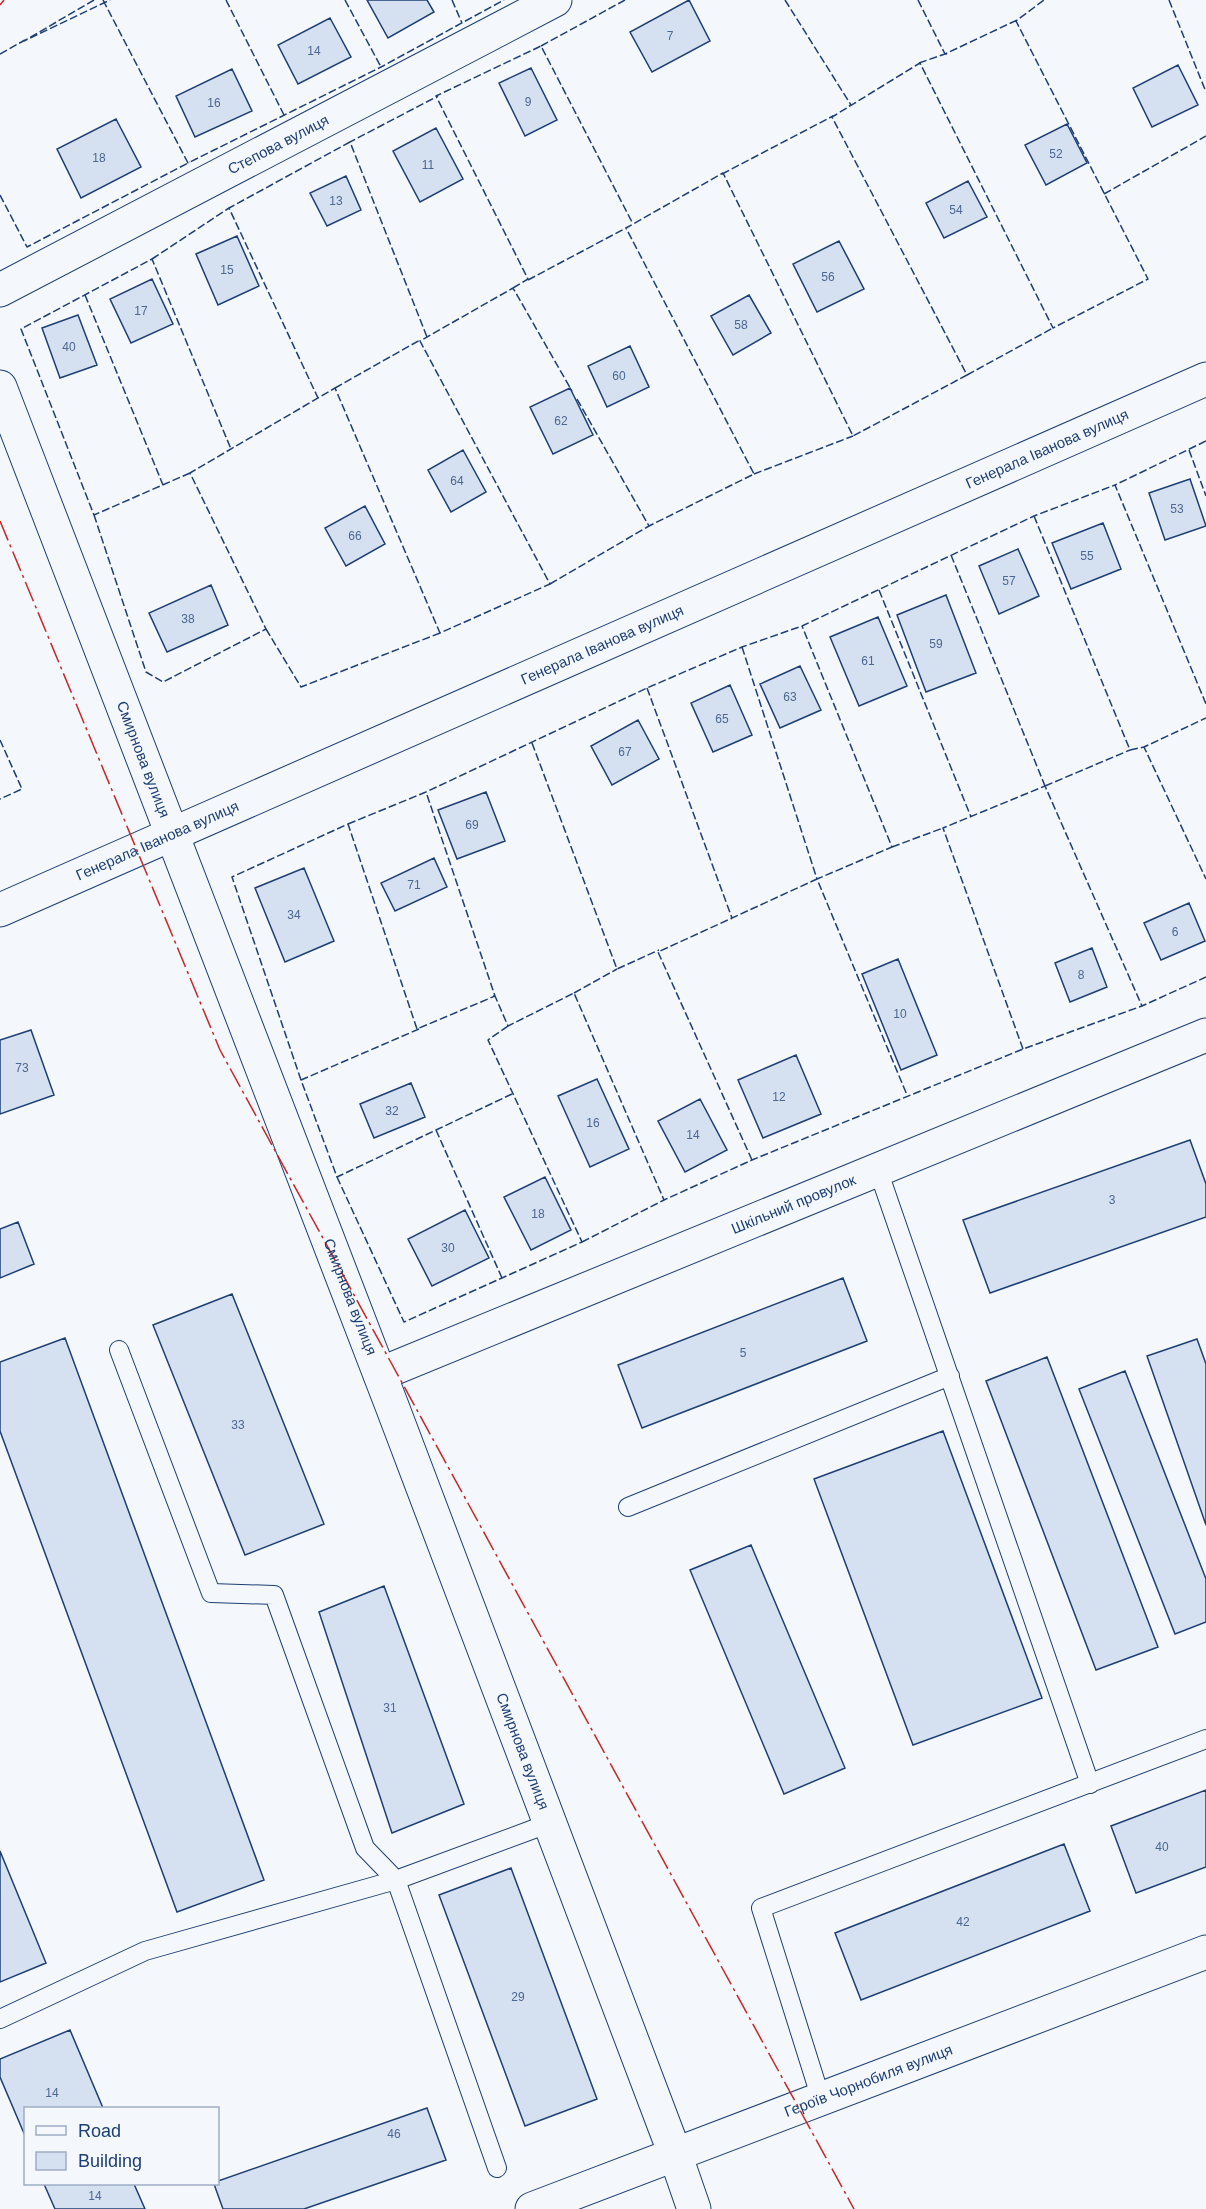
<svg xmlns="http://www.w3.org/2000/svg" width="1206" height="2209" font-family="Helvetica,sans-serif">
<rect width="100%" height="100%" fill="#f4f7fb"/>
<path fill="#d5e0f0" stroke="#1d3f73" stroke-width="1.5" d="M367 0H427L434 12 388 38Z
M689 0 710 41 652 72 630 32Z
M330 18 351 57 298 84 278 45Z
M1178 65 1198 105 1152 127 1133 88Z
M531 68 557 120 525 136 499 83Z
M232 69 252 111 195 137 176 96Z
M116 119 141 167 81 198 57 149Z
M1067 124 1087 163 1046 185 1025 145Z
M436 128 463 179 420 202 393 151Z
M346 176 361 210 327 226 310 193Z
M968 181 987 217 944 238 926 203Z
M237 236 259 286 218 305 196 254Z
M839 241 864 289 817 312 793 264Z
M152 279 173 324 131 343 110 299Z
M749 295 771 333 733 355 711 316Z
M78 315 97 365 60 378 42 328Z
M630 346 649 387 607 407 588 366Z
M570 388 593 435 553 454 530 407Z
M463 450 486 492 451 512 428 470Z
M1190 479 1206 526 1165 540 1149 493Z
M365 506 385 544 346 566 325 528Z
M1103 523 1121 569 1071 589 1052 543Z
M1018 549 1039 596 999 614 979 566Z
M211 585 228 625 167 652 149 613Z
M946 595 976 673 926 692 897 615Z
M878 617 907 686 859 706 830 637Z
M800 666 821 710 780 728 760 684Z
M730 685 752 735 713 752 691 703Z
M638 720 659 759 612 785 591 746Z
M486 792 505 841 457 859 438 810Z
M434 858 447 887 395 911 381 883Z
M304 868 334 941 285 962 255 888Z
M1189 903 1205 941 1161 960 1144 923Z
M1092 948 1107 987 1070 1002 1055 963Z
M898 959 937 1055 901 1070 862 974Z
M31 1030 54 1095 0 1114V1040Z
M796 1055 821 1114 763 1138 738 1080Z
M597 1079 629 1149 590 1167 558 1096Z
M411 1083 425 1117 374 1138 360 1104Z
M700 1099 727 1150 685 1172 658 1121Z
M1190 1140 1206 1184V1217L990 1293 963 1220Z
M545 1177 571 1230 531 1250 504 1197Z
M465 1210 489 1258 432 1286 408 1239Z
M18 1222 34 1264 0 1278V1229Z
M843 1278 867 1341 642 1428 618 1365Z
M232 1294 324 1524 245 1555 153 1325Z
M65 1338 264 1880 177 1912 0 1431V1362Z
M1197 1339 1206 1364V1525L1147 1356Z
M1047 1357 1158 1647 1096 1670 986 1381Z
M1125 1371 1206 1579V1622L1175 1634 1079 1389Z
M943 1431 1042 1698 913 1745 814 1479Z
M751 1545 845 1768 784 1794 690 1570Z
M384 1586 464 1804 392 1833 319 1612Z
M1206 1790V1867L1136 1893 1111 1826Z
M1064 1844 1090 1911 861 2000 835 1933Z
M0 1851 46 1963 0 1982Z
M511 1868 597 2099 525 2126 439 1895Z
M70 2030 103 2108H26V2138L0 2077V2059Z
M427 2108 446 2160 304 2209H223L214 2184H218V2181Z
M44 2184H134L145 2209H55Z"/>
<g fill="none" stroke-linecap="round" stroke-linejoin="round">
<g stroke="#1d3f73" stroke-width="20">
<path id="lane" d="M878 1170 1090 1784
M628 1507 950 1376
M0 2019 145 1951 396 1880 365 1848 274 1595 211 1593 119 1350
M821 2099 761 1908 1206 1739
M497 2168 396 1880 550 1823"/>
</g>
<g stroke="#1d3f73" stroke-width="35">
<g id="street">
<path id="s1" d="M0 290 555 0"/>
<path id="s2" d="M0 387 392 1406 675 2154 694 2209"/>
<path id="s3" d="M380 1374 1206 1035"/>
<path id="s4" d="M532 2209 1206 1952"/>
</g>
</g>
<g stroke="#1d3f73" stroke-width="35">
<g id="secondary">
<path id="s5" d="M0 910 1206 379"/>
</g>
</g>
<use href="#lane" stroke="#f4f7fb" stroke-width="18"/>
<use href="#street" stroke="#f4f7fb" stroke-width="33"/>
<use href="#secondary" stroke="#f4f7fb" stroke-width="33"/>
<path stroke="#1d3f73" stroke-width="1.5" stroke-dasharray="8 3" stroke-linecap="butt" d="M94 0 24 41 110 0
M103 0 188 163 381 67 504 0
M226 0 284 115
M345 0 381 67 383 66
M452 0 462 23
M785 0 851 105 849 106
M918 0 945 54H947
M1169 0 1206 92
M541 46 625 0
M0 54 25 40
M919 63 945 54 1017 20
M348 143 438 96
M722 174 833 116
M1104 194 1206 136
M0 195 27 247 190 162
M152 259 229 208
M528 280 626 228
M513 288 528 279 436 96 541 46 633 224
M85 295 163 485
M967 375 1053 328
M335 388 420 340
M317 398H318L229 208 350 142 427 337 429 335
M577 399 649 526 754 474 626 228 723 173 853 436 967 375 832 117 920 63 1053 328 1148 279 1016 21 1044 0
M1206 441 1115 485 1206 704
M1189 450 1206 496
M190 473 94 515 21 329 152 259 231 449
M754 474 853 436
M94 515 146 672 163 682 266 629 190 473 335 388 440 633 550 584 420 341 513 288 572 391
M1034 516 1130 750 1144 747 1206 718
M951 555 1045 786 1043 787
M550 584 649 526
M879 590 971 817
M266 629 301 687 440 633
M742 647 817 879 892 847 802 626
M647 688 732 918 731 919
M0 740 22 789 0 799
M532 743 617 969 659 950
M1146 746 1144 747 1206 879
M1045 786 1130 750
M348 824 426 792 647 688 742 647 802 626 1034 516 1115 485
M892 847 943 828
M574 993 617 969
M493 996H495L508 1026 574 993 664 1200
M419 1029 301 1080 337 1177 512 1094
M1023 1049 943 828 1045 786 1142 1006 1144 1005
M301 1080 232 877 348 824 417 1029 495 996 426 792
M436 1130 502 1278
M752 1160 658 952 817 879 907 1095
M337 1177 404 1322 582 1242 488 1040 508 1026
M582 1242 664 1200 752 1160 1023 1049 1142 1006 1206 977"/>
<path stroke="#c62828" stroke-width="1.5" stroke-dasharray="21 4.5 3 4.5" stroke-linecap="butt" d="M0 5 4 0
M0 521 220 1050 854 2209"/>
</g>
<g text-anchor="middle" stroke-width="4.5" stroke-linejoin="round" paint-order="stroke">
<g font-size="12" fill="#4b6792">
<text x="670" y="40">7</text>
<text x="314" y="55">14</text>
<text x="528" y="106">9</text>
<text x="214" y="107">16</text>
<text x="1056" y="158">52</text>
<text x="99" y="162">18</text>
<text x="428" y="169">11</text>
<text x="336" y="205">13</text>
<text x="956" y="214">54</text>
<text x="227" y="274">15</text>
<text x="828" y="281">56</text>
<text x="141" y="315">17</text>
<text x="741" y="329">58</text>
<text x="69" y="351">40</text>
<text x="619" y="380">60</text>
<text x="561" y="425">62</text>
<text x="457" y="485">64</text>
<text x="1177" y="513">53</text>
<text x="355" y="540">66</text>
<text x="1087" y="560">55</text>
<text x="1009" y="585">57</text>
<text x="188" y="623">38</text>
<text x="936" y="648">59</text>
<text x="868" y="665">61</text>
<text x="790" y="701">63</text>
<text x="722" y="723">65</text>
<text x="625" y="756">67</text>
<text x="472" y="829">69</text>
<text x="414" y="889">71</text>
<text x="294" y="919">34</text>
<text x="1175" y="936">6</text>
<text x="1081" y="979">8</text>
<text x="900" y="1018">10</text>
<text x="22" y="1072">73</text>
<text x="779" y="1101">12</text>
<text x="392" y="1115">32</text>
<text x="593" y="1127">16</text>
<text x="693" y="1139">14</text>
<text x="1112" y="1204">3</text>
<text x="538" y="1218">18</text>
<text x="448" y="1252">30</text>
<text x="743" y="1357">5</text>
<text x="238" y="1429">33</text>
<text x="390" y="1712">31</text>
<text x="1162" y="1851">40</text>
<text x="963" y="1926">42</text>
<text x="518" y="2001">29</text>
<text x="52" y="2097">14</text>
<text x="394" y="2138">46</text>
<text x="95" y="2200">14</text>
</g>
<g font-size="15" fill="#1d3f73" stroke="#f4f7fb">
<text dy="5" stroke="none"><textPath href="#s1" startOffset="314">Степова вулиця</textPath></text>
<text dy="5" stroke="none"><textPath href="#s5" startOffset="1144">Генерала Іванова вулиця</textPath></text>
<text dy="5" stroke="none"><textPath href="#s5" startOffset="658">Генерала Іванова вулиця</textPath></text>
<text dy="5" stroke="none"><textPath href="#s2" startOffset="399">Смирнова вулиця</textPath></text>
<text dy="5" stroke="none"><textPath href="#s5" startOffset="172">Генерала Іванова вулиця</textPath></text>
<text dy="5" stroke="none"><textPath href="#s3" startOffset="447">Шкільний провулок</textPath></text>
<text dy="5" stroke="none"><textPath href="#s2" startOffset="975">Смирнова вулиця</textPath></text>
<text dy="5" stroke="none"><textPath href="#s2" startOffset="1461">Смирнова вулиця</textPath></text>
<text dy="5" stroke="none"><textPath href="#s4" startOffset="360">Героїв Чорнобиля вулиця</textPath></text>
</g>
</g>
<rect x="24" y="2107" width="195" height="78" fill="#f4f7fb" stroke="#9eadc5" stroke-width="1.5"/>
<rect x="36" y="2126" width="30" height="9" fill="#f4f7fb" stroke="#9eadc5" stroke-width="1.5"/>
<text x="78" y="2137" font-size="18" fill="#1d3f73">Road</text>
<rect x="36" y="2152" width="30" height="18" fill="#d5e0f0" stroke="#9eadc5" stroke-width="1.5"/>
<text x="78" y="2167" font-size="18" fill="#1d3f73">Building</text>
</svg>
